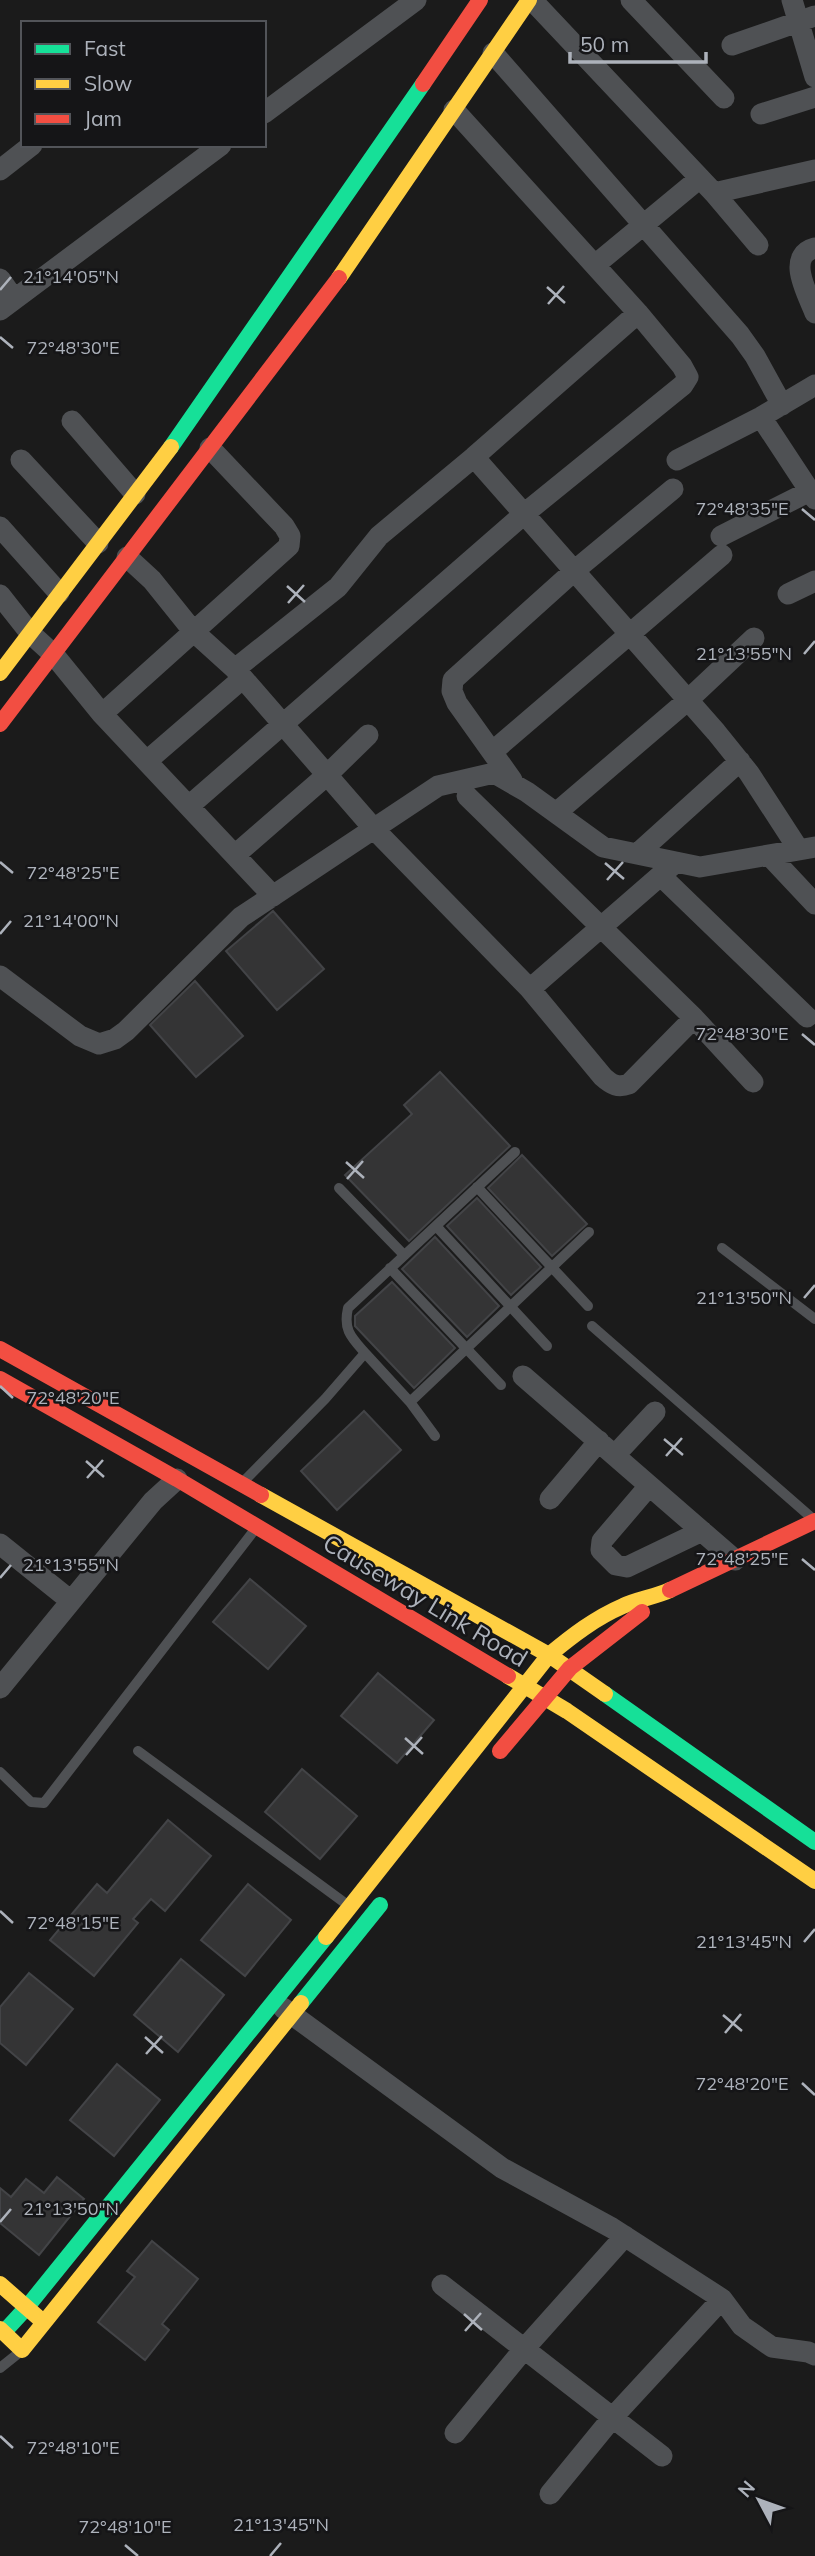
<svg xmlns="http://www.w3.org/2000/svg" width="815" height="2556" font-family="Mulish,sans-serif">
<rect width="100%" height="100%" fill="#1b1b1b"/>
<path fill="#343435" stroke="#434447" stroke-width="2" d="M273 911 324 969 277 1010 226 951Z
M195 981 243 1036 196 1077 150 1025Z
M440 1072 510 1146 409 1241 345 1175 412 1114 404 1105Z
M522 1155 587 1224 552 1256 488 1188Z
M477 1198 541 1267 511 1295 447 1226Z
M435 1237 499 1306 467 1337 402 1269Z
M392 1282 455 1348 414 1388 355 1326V1316Z
M364 1411 401 1450 337 1510 301 1471Z
M250 1579 306 1626 268 1669 213 1622Z
M378 1673 434 1720 397 1763 341 1716Z
M302 1769 357 1816 320 1859 265 1812Z
M168 1820 211 1856 165 1911 151 1899 133 1919 138 1923 94 1976 50 1940 97 1884 107 1893Z
M248 1884 291 1920 245 1976 201 1940Z
M181 1959 224 1995 178 2052 134 2015Z
M29 1973 73 2009 26 2065 0 2043V2007Z
M117 2064 160 2100 114 2156 70 2120Z
M57 2177 84 2199 39 2255 0 2223V2188L11 2197 26 2179 44 2193Z
M152 2241 198 2279 162 2324 169 2330 145 2360 98 2322 135 2277 127 2271Z"/>
<g fill="none" stroke-linecap="round" stroke-linejoin="round">
<path stroke="#4f5154" stroke-width="10" d="M477 1187 588 1306
M339 1188 404 1255
M436 1226 547 1346
M722 1248 815 1319
M390 1268 501 1385
M592 1326 813 1519
M365 1353 410 1402 435 1436
M410 1402 589 1232
M245 1480 325 1399 365 1353C351 1337 343 1330 348 1308L515 1152
M138 1751 349 1906
M0 1772 31 1802 44 1803 256 1528
M0 2368 20 2352"/>
<path stroke="#4f5154" stroke-width="21" d="M532 0 714 193 758 245
M631 0 724 98
M792 0 815 77
M732 45 815 16
M493 53 740 335 755 356 782 405
M264 113 416 0
M761 114 815 97
M0 170 32 145
M714 193 815 170
M815 248C785 256 808 294 815 313
M595 265 700 178
M0 279 14 299
M0 310 221 145
M761 417 815 499
M72 421 135 494
M474 457 716 732 749 773 799 850
M21 460 98 543
M677 460 761 417 815 385
M0 527 59 593
M721 536 810 491
M127 557 152 580 193 631 235 669 374 829 530 989 676 862
M788 594 815 581
M0 595 30 633 54 655 102 714 273 896
M235 669 338 587 379 536 474 457 638 313
M102 714 289 546 290 536 284 526 210 448
M492 752 722 555
M147 761 243 678
M512 780 457 703 452 691 453 680 574 571 673 489
M467 796 694 1018 753 1082
M189 806 524 514 683 385 688 377 682 366 638 313 454 110
M556 813 688 700 754 638
M637 854 740 761
M235 855 327 775 368 735
M769 855 815 904
M661 876 807 1017
M0 976 80 1036 99 1044 115 1039 126 1031 241 917 438 786 494 773 527 792 603 847 700 867 815 847
M530 989 603 1077C612 1085 618 1088 629 1084L694 1018
M523 1376 735 1560
M615 1455 655 1412
M649 1486 602 1541 601 1550 616 1565 627 1567 702 1531
M550 1499 599 1441
M0 1544 71 1601
M0 1688 153 1501 177 1479
M283 2008 502 2168 612 2228 722 2299 742 2326 772 2347 808 2352 815 2355
M442 2285 662 2456
M455 2433 524 2349 625 2236
M550 2494 613 2417 722 2299"/>
<path stroke="#16e098" stroke-width="16" d="M171 447 423 84
M605 1694 815 1842
M301 2003 380 1905
M4 2332 27 2307 326 1937"/>
<path stroke="#ffcf43" stroke-width="16" d="M339 278 529 0
M0 673 171 447
M261 1495 549 1655 605 1694
M508 1676 567 1711 815 1881
M326 1937 549 1655C572 1636 595 1618 623 1606 638 1599 655 1597 670 1590
M0 2284 41 2320
M0 2329 22 2350 301 2003"/>
<path stroke="#f24e42" stroke-width="16" d="M423 84 480 0
M0 724 339 278
M0 1349 261 1495
M0 1379 177 1479 508 1676
M670 1590 815 1521
M500 1751 570 1668 642 1612"/>
</g>
<path fill="none" stroke="#adb2bb" stroke-width="2.5" d="M547 287 565 303M0 290 11 277M548 304 564 286M0 337 13 348M802 509 815 520M287 586 305 602M288 603 304 585M804 654 815 641M0 862 13 873M605 863 624 879M607 880 623 862M0 934 11 921M802 1034 815 1045M346 1162 364 1178M347 1179 363 1161M804 1298 815 1285M0 1386 13 1398M664 1439 683 1455M666 1456 682 1438M86 1461 104 1477M87 1478 103 1460M802 1559 815 1570M0 1578 11 1565M405 1738 423 1754M406 1755 422 1737M0 1911 13 1923M804 1942 815 1929M723 2015 742 2031M725 2033 741 2014M145 2037 163 2053M146 2054 162 2036M802 2083 815 2095M0 2222 11 2209M464 2314 482 2330M465 2331 481 2313M0 2436 13 2448M125 2545 138 2556M270 2556 281 2543"/>
<g text-anchor="middle" stroke-width="5" stroke-linejoin="round" paint-order="stroke">
<g font-size="24" fill="#adb2bb" stroke="#151517">
<text transform="translate(425 1601) rotate(31)" y="8">Causeway Link Road</text>
</g>
</g>
<g font-size="18" text-anchor="middle" fill="#adb2bb" stroke="#151517" stroke-width="5" stroke-linejoin="round" paint-order="stroke">
<text x="71" y="283">21°14'05"N</text>
<text x="73" y="354">72°48'30"E</text>
<text x="742" y="515">72°48'35"E</text>
<text x="744" y="660">21°13'55"N</text>
<text x="73" y="879">72°48'25"E</text>
<text x="71" y="927">21°14'00"N</text>
<text x="742" y="1040">72°48'30"E</text>
<text x="744" y="1304">21°13'50"N</text>
<text x="73" y="1404">72°48'20"E</text>
<text x="742" y="1565">72°48'25"E</text>
<text x="71" y="1571">21°13'55"N</text>
<text x="73" y="1929">72°48'15"E</text>
<text x="744" y="1948">21°13'45"N</text>
<text x="742" y="2090">72°48'20"E</text>
<text x="71" y="2215">21°13'50"N</text>
<text x="73" y="2454">72°48'10"E</text>
<text x="281" y="2531">21°13'45"N</text>
<text x="125" y="2533">72°48'10"E</text>
</g>
<rect x="21" y="21" width="245" height="126" fill="#151517" stroke="#525459" stroke-width="2"/>
<rect x="35" y="44" width="35" height="10" fill="#16e098" stroke="#525459" stroke-width="2"/>
<text x="84" y="56" font-size="21" fill="#adb2bb">Fast</text>
<rect x="35" y="79" width="35" height="10" fill="#ffcf43" stroke="#525459" stroke-width="2"/>
<text x="84" y="91" font-size="21" fill="#adb2bb">Slow</text>
<rect x="35" y="114" width="35" height="10" fill="#f24e42" stroke="#525459" stroke-width="2"/>
<text x="84" y="126" font-size="21" fill="#adb2bb">Jam</text>
<g transform="translate(759 2500) rotate(311)" stroke="#151517" stroke-width="5" paint-order="stroke">
<path d="M0-5L12 26L0 18L-12 26Z" fill="#adb2bb"/>
<text y="-10" font-size="19" font-weight="bold" text-anchor="middle" fill="#adb2bb">N</text>
</g>
<path d="M570 52v10h136v-10" fill="none" stroke="#adb2bb" stroke-width="3.5"/>
<text x="580" y="52" font-size="21" fill="#adb2bb" stroke="#151517" stroke-width="5" paint-order="stroke">50 m</text>
</svg>
